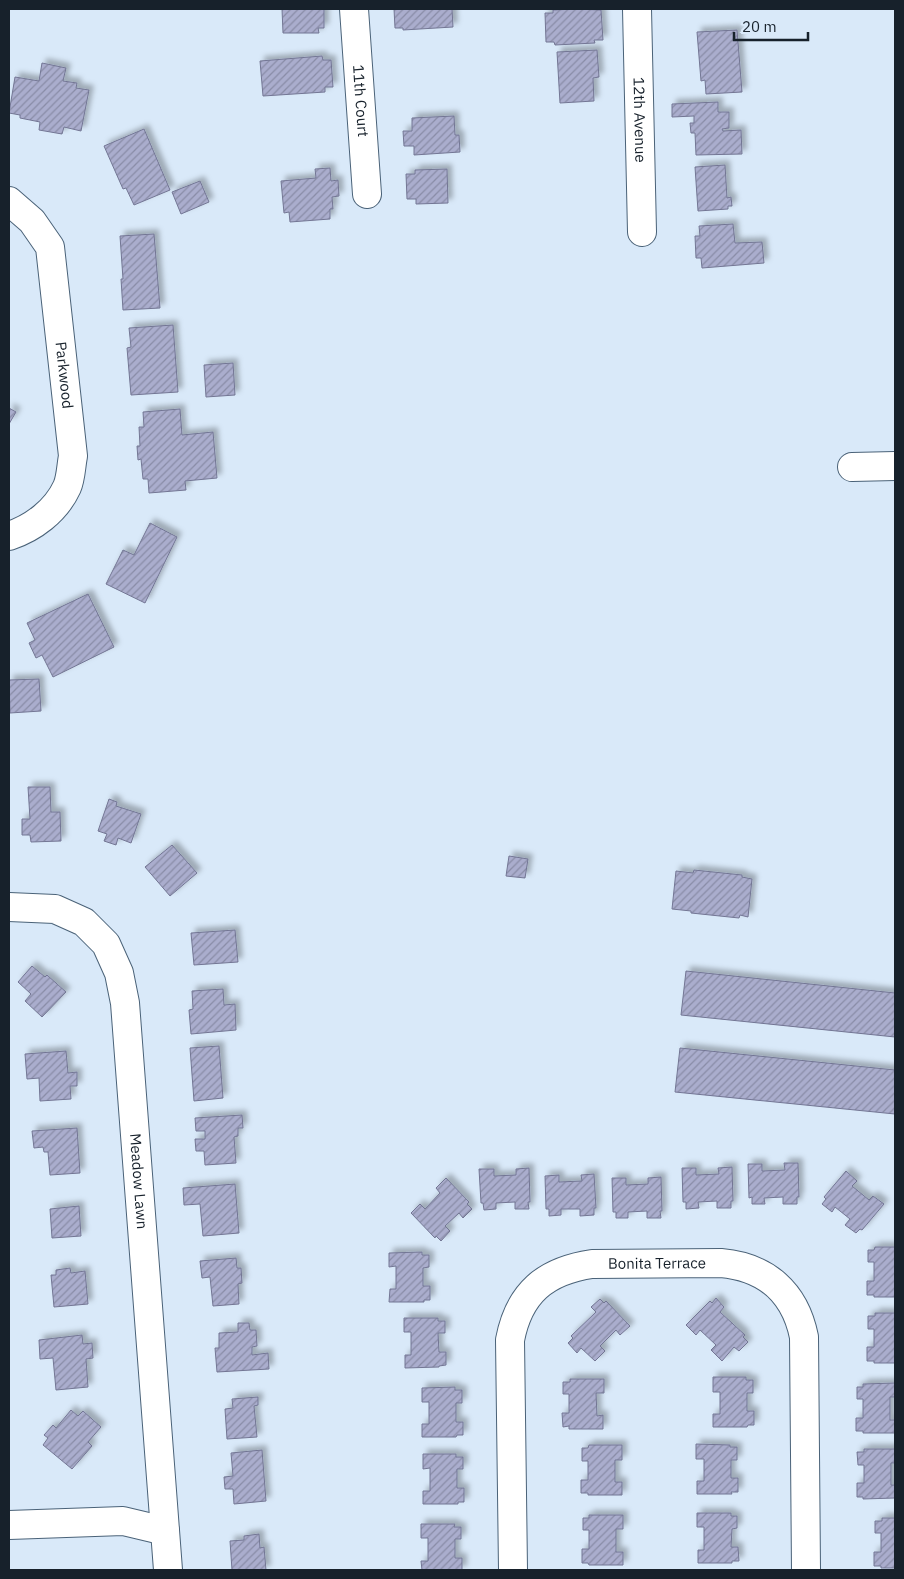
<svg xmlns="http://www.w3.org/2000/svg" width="904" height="1579" font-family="'IBM Plex Sans',sans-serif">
<defs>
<pattern id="building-hatch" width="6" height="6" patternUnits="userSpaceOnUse" patternTransform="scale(1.25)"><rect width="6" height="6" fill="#aaadcd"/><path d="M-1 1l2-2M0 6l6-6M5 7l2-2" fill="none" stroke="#898ca7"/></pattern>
<filter id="shadow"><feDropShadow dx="4.5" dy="-4.5" stdDeviation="2.5" flood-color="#0004"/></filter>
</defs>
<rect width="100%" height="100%" fill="#d9e9f9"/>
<path fill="url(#building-hatch)" stroke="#737694" filter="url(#shadow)" d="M282 9H324V28H318L319 33H283Z
M394 9H452L453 27 403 30V28H395Z
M576 9 601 10 603 40H594L595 43 555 45 554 42H546L545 13H553V10Z
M737 30 742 92 706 94 705 80 701 81 697 32Z
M597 50 599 77 593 78 594 101 560 103 557 52Z
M322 56 323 60H331L333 87H325V92L263 96 260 61Z
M42 63 66 68 63 81 77 83 76 88 89 90 81 131 64 127 62 134 39 130 40 122 20 118V115L9 113 15 77 39 81Z
M718 102V112H729V128L722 129 723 131 741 130 742 154 696 155 695 133H691L690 123H694V116L672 117V104Z
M454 116 455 135H459L460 152 414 155V146H404L403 131H412V118Z
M144 129 170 190 134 205 126 188 123 189 104 146Z
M725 165 727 198 731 197 732 206H728V209L698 211 695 167Z
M330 168 331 181 338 180 339 196 332 197 333 209H330V219L290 222 289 212 284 213 281 181 316 178 315 169Z
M447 169 448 203 416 204V199H407L406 174H415V170Z
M200 181 209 202 181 214 172 192Z
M733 224 735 243 762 242 764 263 702 268 701 258H696L695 236H700L699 226Z
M154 234 160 308 123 310 121 279H123L120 236Z
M173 325 178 392 131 395 127 348 131 347 129 328Z
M233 363 235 395 206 397 204 365Z
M9 408 16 412 9 424Z
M180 409 182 435 213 432 217 478 185 481 186 490 149 493 148 479H143L141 459 138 460 137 446H140L139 427H144L143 412Z
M150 523 177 537 145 603 106 584 123 550 134 555Z
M88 594 114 647 53 677 42 655 36 658 29 643 35 640 27 623Z
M39 679 41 711 10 713 9 680Z
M28 787H50L51 812H60L61 841 31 842 30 835H22V819H30Z
M109 799 117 802 116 806 141 814 131 843 118 838 116 845 104 841 107 834 98 831Z
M172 845 197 873 170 896 145 867Z
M509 856 528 859 525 878 506 876Z
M694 870 742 875V877L752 879 748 917 740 915 739 918 691 913V911L672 909 676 871 693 873Z
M235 930 238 962 194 965 191 933Z
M32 966 45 977 47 975 66 992 42 1017 25 1001 31 994 18 982Z
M686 971 895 993V1037L681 1015Z
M223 989 224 1005 235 1004 236 1030 191 1034 189 1010 193 1009 192 991Z
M219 1046 223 1098 194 1101 190 1048Z
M680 1048 895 1070V1114L675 1092Z
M66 1051 68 1073 77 1072V1086H70L71 1099 40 1101 39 1078 27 1079 25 1054Z
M242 1115 243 1128H238V1136L234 1137 236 1163 205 1165 204 1151H196L195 1139H205V1131H196L195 1118Z
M77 1128 80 1173 50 1175 48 1152H44L43 1147 34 1148 32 1131Z
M784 1163H798L799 1197H797V1204H783V1197L764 1198 765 1204H752V1197L749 1198 748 1164H762V1171L785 1170Z
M732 1167 733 1201H731V1208H717V1201L698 1202 699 1208 686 1209V1202H683L682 1168H696V1175L719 1174 718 1168Z
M529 1168 530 1202H528L529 1209H515V1202L496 1203V1209L484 1210 483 1203H481L479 1169H494V1176L516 1175V1169Z
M846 1171 857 1181 852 1186 869 1200 873 1196 884 1204 862 1230 860 1229 856 1233 845 1225 850 1219 835 1207 832 1212 822 1204 826 1199 824 1197Z
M594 1174 596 1208H594V1215L580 1216V1209H561V1215L549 1216V1209H546L545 1176 559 1175V1182L582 1181 581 1175Z
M661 1177 662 1211H660L661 1218H647V1211L628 1212V1218H616V1212H613L612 1178H626V1185L648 1184V1178Z
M446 1178 469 1202 467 1204 472 1209 463 1218 459 1213 445 1226 450 1231 441 1241 436 1236 435 1238 411 1213 420 1204 425 1209 440 1193 436 1188Z
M235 1184 239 1233 203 1236 200 1204 184 1205 183 1188Z
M79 1206 81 1236 52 1238 50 1209Z
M875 1247H895V1297H874V1295H867V1281H874V1262H868V1250H874Z
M422 1252V1255H429V1267L423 1268V1286H430V1300H424V1302H389L390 1289H396V1266L389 1267V1253Z
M236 1258 237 1268H241L242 1283 238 1284 239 1304 213 1306 210 1277 202 1278 200 1261Z
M70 1268 71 1273 85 1271 88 1304 54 1307 51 1275H56V1270Z
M716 1298 724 1307 720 1312 745 1335 743 1337 748 1342 739 1351 734 1347 722 1361 711 1350 716 1345 700 1330 696 1335 686 1325 710 1301 712 1303Z
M600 1299 604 1303 606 1301 630 1326 620 1335 616 1330 600 1346 605 1351 595 1361 581 1348 577 1353 568 1343 573 1338 571 1336 596 1312 591 1307Z
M875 1313H895V1363H874V1361H867V1347H874V1329H868V1316H875Z
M404 1318H438V1321H445V1333H438L439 1352H446V1365L439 1366V1367L405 1368V1355H411V1332H404Z
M238 1323H249L250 1330H256L257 1346 252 1347V1355L268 1353 269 1369 217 1372 215 1348H219V1333L238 1332Z
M82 1335 83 1344 92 1343 93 1358 86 1359 88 1387 56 1390 53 1358 40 1359 39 1340Z
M713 1377H746V1380H753V1393H747V1411H754V1425H748L747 1427H713V1414H720V1392H713Z
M570 1379H604V1393H596L597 1416 603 1415V1429H569V1426L563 1427 562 1413H569V1394H563V1382H570Z
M895 1383V1397H890V1420H895V1433H863V1431H856V1418H863V1399H857V1387H863V1384Z
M455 1387V1390H462V1403H456V1422H463V1435H457L456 1437H422V1424H429V1402H422V1388Z
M258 1397V1405L254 1406 257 1437 227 1439 225 1409 233 1408 232 1399Z
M71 1410 78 1416 83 1411 101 1427 88 1442 92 1446 72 1469 43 1445 48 1438 44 1435 53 1425 56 1428Z
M696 1444 730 1445V1447H737V1460H731V1478H738V1492H731L732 1494H697V1481H704V1459H696Z
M589 1445H622V1460H615V1482H622V1495H588V1493H581V1480H588V1461H582V1448H588Z
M864 1449H895V1463H891V1485H895V1498L863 1499V1497H857V1483H864V1465H858L857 1452H864Z
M262 1450 266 1501 234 1504 233 1489H225L224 1477 233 1476 231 1453Z
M423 1454H456V1457H463V1469H457V1488H464V1502H458V1504H423V1491H430V1468L423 1469Z
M697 1513H731V1516H737V1528L732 1529 731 1547H738L739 1561H732V1563H698V1550H704V1527H697Z
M589 1515H623V1529H616V1552H623V1565H589L588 1563H582V1549H589V1530H583V1518H589Z
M882 1518H895V1568H881V1566H874V1552H881V1533H875V1521H882Z
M421 1524H455L454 1527H461V1539H455V1558H462V1570H422L421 1561H428V1538H421Z
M259 1534 260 1548 264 1547 266 1570H232L230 1541 244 1540V1536Z"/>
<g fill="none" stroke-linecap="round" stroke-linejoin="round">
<g stroke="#4a6278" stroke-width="30">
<g id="street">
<path id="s1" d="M354 9 367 194"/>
<path id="s2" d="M637 9 642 232"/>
<path id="s3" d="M9 201 32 221 50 247 73 456C71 466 71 478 67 487 56 511 33 528 9 536"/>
<path d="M852 467 895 466"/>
<path id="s4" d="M9 907 55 909 84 922 106 944 119 973 125 1003 168 1570"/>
<path d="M9 1525 123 1521 165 1531"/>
<path id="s5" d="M513 1570 510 1340C519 1293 545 1271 592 1264L721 1263C766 1267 795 1292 804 1337L806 1570"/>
</g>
</g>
<use href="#street" stroke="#fff" stroke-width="28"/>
</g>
<g text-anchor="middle" stroke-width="5" stroke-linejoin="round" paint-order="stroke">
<g font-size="15" fill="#17212b" stroke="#d9e9f9">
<text dy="5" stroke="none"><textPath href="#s1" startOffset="92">11th Court</textPath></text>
<text dy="5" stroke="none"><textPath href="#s2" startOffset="111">12th Avenue</textPath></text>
<text dy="5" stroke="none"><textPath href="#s3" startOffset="191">Parkwood</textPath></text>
<text dy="5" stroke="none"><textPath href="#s4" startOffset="350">Meadow Lawn</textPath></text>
<text dy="5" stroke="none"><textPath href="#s5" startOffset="416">Bonita Terrace</textPath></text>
</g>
</g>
<rect width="904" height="1579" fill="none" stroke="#17212b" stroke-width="20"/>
<path d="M734 32v8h74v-8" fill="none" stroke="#17212b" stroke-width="2.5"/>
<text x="742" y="32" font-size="15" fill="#17212b" stroke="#d9e9f9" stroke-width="4" paint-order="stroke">20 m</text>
</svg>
